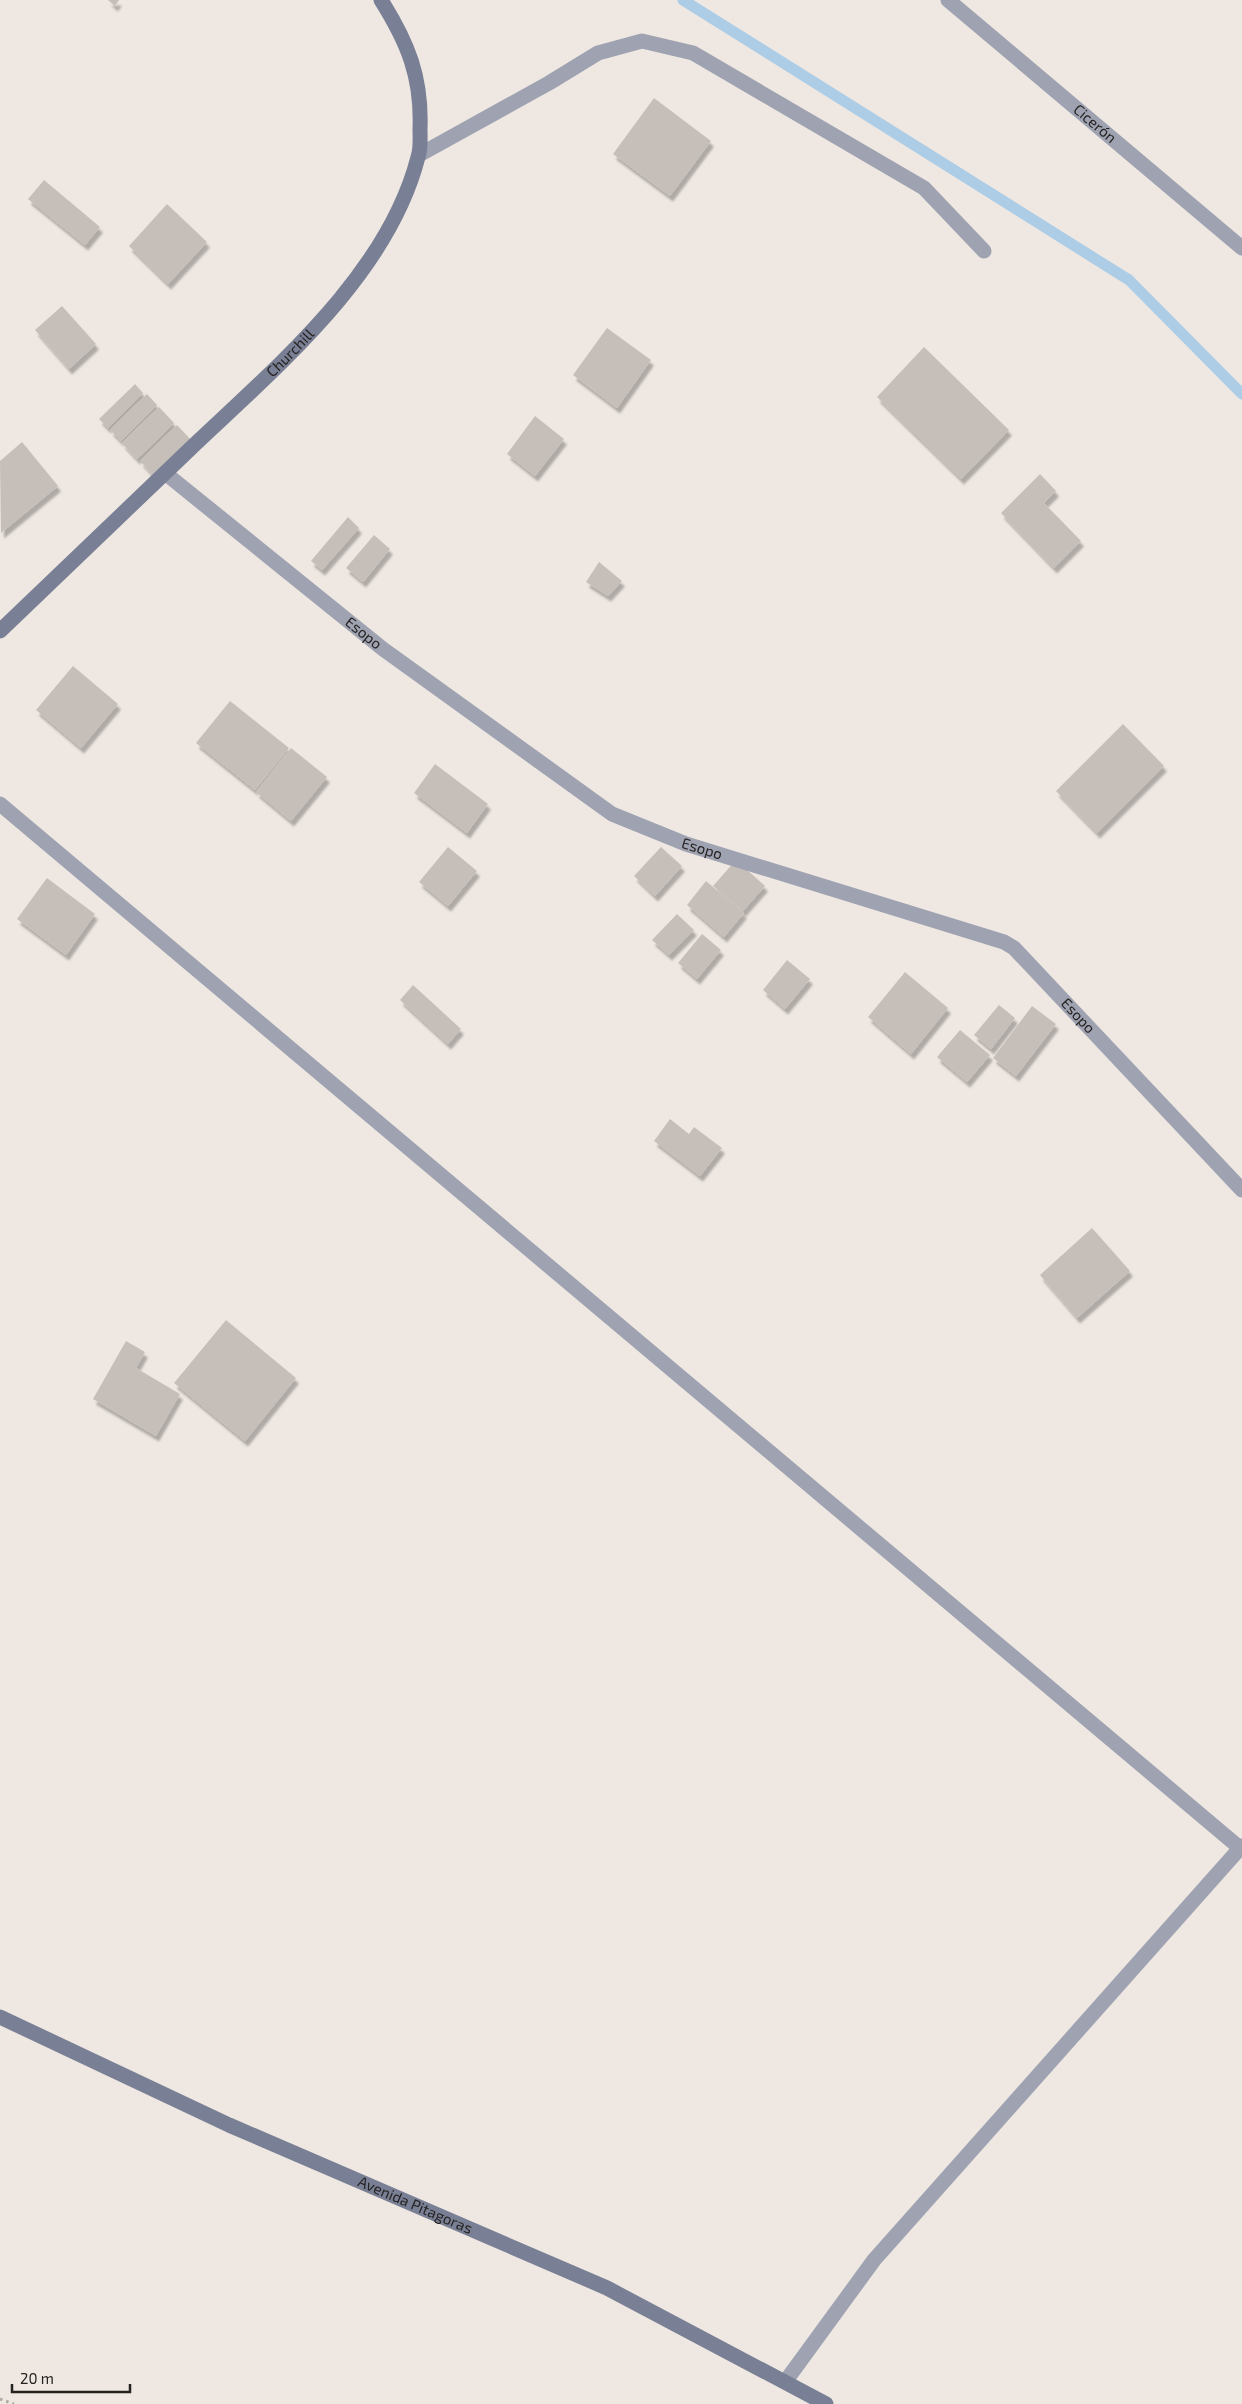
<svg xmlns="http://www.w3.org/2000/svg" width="1242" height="2404" font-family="'Exo 2',sans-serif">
<defs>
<filter id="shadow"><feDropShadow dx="3" dy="5.5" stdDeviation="1" flood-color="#0004"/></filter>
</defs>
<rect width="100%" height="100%" fill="#efe8e2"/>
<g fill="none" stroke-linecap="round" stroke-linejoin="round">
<path stroke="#adcde6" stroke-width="11" d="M683 0 1129 280 1242 394"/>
</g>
<path fill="#c6bfb9" filter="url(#shadow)" d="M108 0H119L115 6Z
M654 98 711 141 670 196 613 154Z
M44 180 100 227 85 245 28 199Z
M167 204 207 242 168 284 129 246Z
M62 306 96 344 69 369 35 330Z
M607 328 651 360 617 408 573 375Z
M924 347 1009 430 961 479 877 397Z
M135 384 143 393 108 428 99 419Z
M147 394 157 405 121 441 110 430Z
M159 407 174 423 137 459 122 443Z
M535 416 564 439 535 476 507 454Z
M177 425 193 442 156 478 140 461Z
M22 442 58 486 1 533 0 461Z
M1040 474 1056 491 1044 503 1081 541 1054 568 1001 513Z
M348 517 359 528 322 570 311 561Z
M374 535 390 549 363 582 346 568Z
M599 562 622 581 608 596 586 582Z
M73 666 118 704 81 748 36 710Z
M230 701 289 748 255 790 196 743Z
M1123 724 1164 766 1097 833 1056 791Z
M291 748 327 777 291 821 256 792Z
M435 764 488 804 467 833 414 793Z
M448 847 477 871 448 906 419 882Z
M661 847 682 866 655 896 634 876Z
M736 860 765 886 743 911 713 886Z
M47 878 95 914 66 955 17 919Z
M706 881 744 913 724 937 687 905Z
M677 914 694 930 669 955 652 940Z
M702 934 721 950 697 979 678 963Z
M787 960 810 979 785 1009 763 990Z
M905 972 948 1008 911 1054 868 1017Z
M413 985 461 1029 448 1044 400 1000Z
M999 1005 1015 1018 991 1049 974 1035Z
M1032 1006 1056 1024 1016 1076 993 1058Z
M960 1030 990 1055 967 1082 937 1057Z
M670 1119 689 1134 694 1127 722 1148 700 1176 654 1141Z
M1092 1228 1130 1271 1077 1318 1040 1275Z
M226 1320 296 1378 245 1441 174 1383Z
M126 1341 145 1352 136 1368 180 1394 156 1436 93 1399Z"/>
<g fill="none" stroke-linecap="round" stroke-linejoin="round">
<path stroke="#afa9a4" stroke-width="3" stroke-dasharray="2.5 4" stroke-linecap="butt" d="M0 2399 14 2404"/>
<path stroke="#9ea2b1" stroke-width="15" d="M419 155 549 83 598 53 642 41 693 53 924 188 984 251"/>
<g stroke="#9ea2b1" stroke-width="15">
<path id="s1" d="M948 0 1242 248"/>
<path id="s2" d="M165 473 383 649 612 814 686 844 1004 942 1014 948 1242 1190"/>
<path d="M0 804 1240 1848"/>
<path d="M785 2382 874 2260 1242 1846"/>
</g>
<g stroke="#797f94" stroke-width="15">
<path id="s3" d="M0 631C63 571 126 510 190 449 275 368 388 275 418 157 421 149 420 138 420 129 422 77 408 43 381 0"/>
<path id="s4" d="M0 2017 229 2125 607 2288 826 2404"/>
</g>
</g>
<g text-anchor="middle" stroke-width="4" stroke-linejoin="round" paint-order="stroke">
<g font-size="15" fill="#252220" stroke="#efe8e2">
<text dy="5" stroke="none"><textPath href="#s1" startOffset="192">Cicerón</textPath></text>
<text dy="5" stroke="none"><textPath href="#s3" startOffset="402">Churchill</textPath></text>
<text dy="5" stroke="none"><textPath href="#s2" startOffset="255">Esopo</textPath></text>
<text dy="5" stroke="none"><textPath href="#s2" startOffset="659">Esopo</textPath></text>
<text dy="5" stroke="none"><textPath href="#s2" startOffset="1080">Esopo</textPath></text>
<text dy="5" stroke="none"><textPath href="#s4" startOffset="456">Avenida Pitagoras</textPath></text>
</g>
</g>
<path d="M12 2384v8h118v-8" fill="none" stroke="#252220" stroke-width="2.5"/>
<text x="20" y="2384" font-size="15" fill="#252220" stroke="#efe8e2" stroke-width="4" paint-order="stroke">20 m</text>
</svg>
